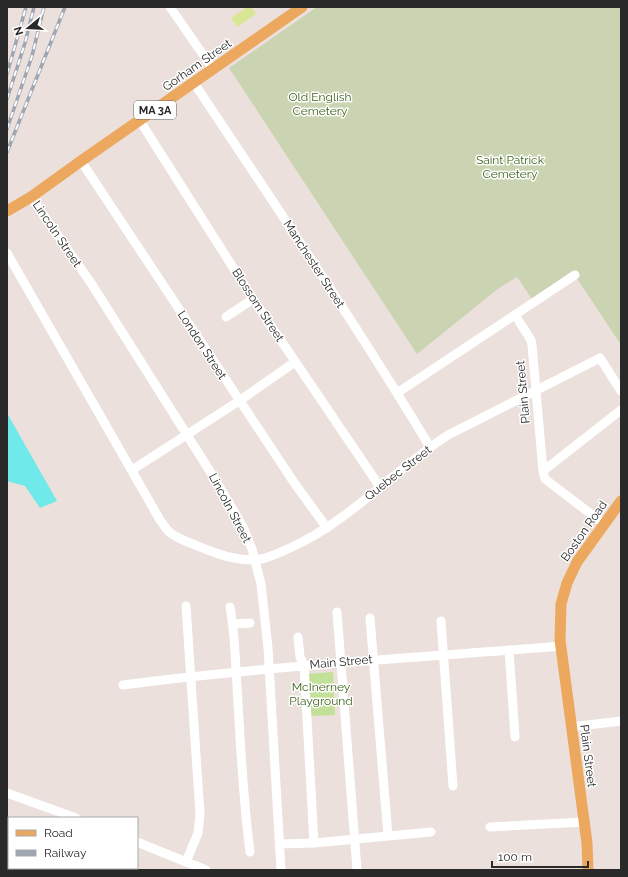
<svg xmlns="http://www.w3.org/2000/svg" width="628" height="877" font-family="Raleway,sans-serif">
<rect width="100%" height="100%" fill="#ebe0db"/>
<path fill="#c3e098" d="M333 672 335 715 309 716 307 674Z"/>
<path fill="#cbd4b2" d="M317 7H621V345L572 271 532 299 517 277 499 288 417 354 229 68Z"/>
<path fill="#d9e794" d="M247 7H251L256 14 237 27 231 18Z"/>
<path fill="#70e9eb" d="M7 413 57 501 40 508 25 486 7 481Z"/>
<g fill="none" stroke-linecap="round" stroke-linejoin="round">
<path stroke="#fff" stroke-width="9" d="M170 7 213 69
M194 83C274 203 355 323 430 447
M140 121 253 299 380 487
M81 161 295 484 327 528
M31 197 91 283 218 484 243 527 252 549 261 584 268 648 281 870
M7 253 160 520C164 525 167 531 172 534 182 541 194 544 205 549 223 556 242 562 261 559 271 557 281 552 290 548 350 521 394 470 448 435L600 358 621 391
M515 315 531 340 532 345 543 471 545 479 604 524
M226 317 253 299
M397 393 575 275
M132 470 239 401 295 362
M543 471 621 410
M186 606 200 814 198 833 186 862
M230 607C234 628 235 649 236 671 240 731 242 792 250 852
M337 612 357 870
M370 618 388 836
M441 621 453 786
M233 624 250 623
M298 637 300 657 304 665 314 843
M509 650 515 737
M123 685C268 666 415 658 561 646
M571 727 621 721
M7 793 76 818
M490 827 584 822
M137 842 206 870
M279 844 314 843 431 832"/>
<path stroke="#eca85e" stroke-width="11" d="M7 211 31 197 81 161 302 7
M588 870 587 843 560 640 561 604 567 583 577 562 621 501"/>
<g stroke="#9ea6b3" stroke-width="3.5">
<path id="rail" d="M7 74 26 7
M7 99 25 43 34 7
M7 129 32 56 44 7
M7 152 65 7"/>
</g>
<use href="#rail" stroke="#fff" stroke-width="2" stroke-dasharray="6" stroke-linecap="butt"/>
</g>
<g text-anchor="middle" stroke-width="3" stroke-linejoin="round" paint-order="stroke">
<rect fill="#fff" stroke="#696969" stroke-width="1" x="134" y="101" width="42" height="18" rx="3"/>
<g font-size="11" font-weight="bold" fill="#292929">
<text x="155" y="114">MA 3A</text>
</g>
<g font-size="12" fill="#292929" stroke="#fff">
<text transform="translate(197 65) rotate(-35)" y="4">Gorham Street</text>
<text transform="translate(57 234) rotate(56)" y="4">Lincoln Street</text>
<text transform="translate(314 264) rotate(57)" y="4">Manchester Street</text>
<text transform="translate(258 305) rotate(57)" y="4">Blossom Street</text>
<text transform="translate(202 345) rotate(57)" y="4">London Street</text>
<text transform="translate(523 392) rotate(-95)" y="4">Plain Street</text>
<text transform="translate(398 473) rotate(-38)" y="4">Quebec Street</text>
<text transform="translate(230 508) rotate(62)" y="4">Lincoln Street</text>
<text transform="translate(584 531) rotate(-55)" y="4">Boston Road</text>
<text transform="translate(341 662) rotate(-5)" y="4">Main Street</text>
<text transform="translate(588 756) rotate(83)" y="4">Plain Street</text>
</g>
<g font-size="12" fill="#3c631b" stroke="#fff">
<text x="320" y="101">Old English<tspan x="320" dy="14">Cemetery</tspan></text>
<text x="510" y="164">Saint Patrick<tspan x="510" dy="14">Cemetery</tspan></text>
<text x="321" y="691">McInerney<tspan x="321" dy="14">Playground</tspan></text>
</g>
</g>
<rect width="628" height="877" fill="none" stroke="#292929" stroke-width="16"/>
<rect x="8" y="817" width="130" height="52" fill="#ffffff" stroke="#a9a9a9"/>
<rect x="16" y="830" width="20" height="6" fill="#eca85e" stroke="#a9a9a9"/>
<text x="44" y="837" font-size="12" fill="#292929">Road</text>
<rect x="16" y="850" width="20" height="6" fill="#9ea6b3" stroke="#a9a9a9"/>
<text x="44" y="857" font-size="12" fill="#292929">Railway</text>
<g transform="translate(28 28) rotate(252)" stroke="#ffffff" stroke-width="3" paint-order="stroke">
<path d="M0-3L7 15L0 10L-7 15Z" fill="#292929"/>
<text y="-6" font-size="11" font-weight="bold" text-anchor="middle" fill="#292929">N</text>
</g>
<path d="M492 861v6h96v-6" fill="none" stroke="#292929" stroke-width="2"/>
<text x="498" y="861" font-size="12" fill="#292929" stroke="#ffffff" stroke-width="3" paint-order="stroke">100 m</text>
</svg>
